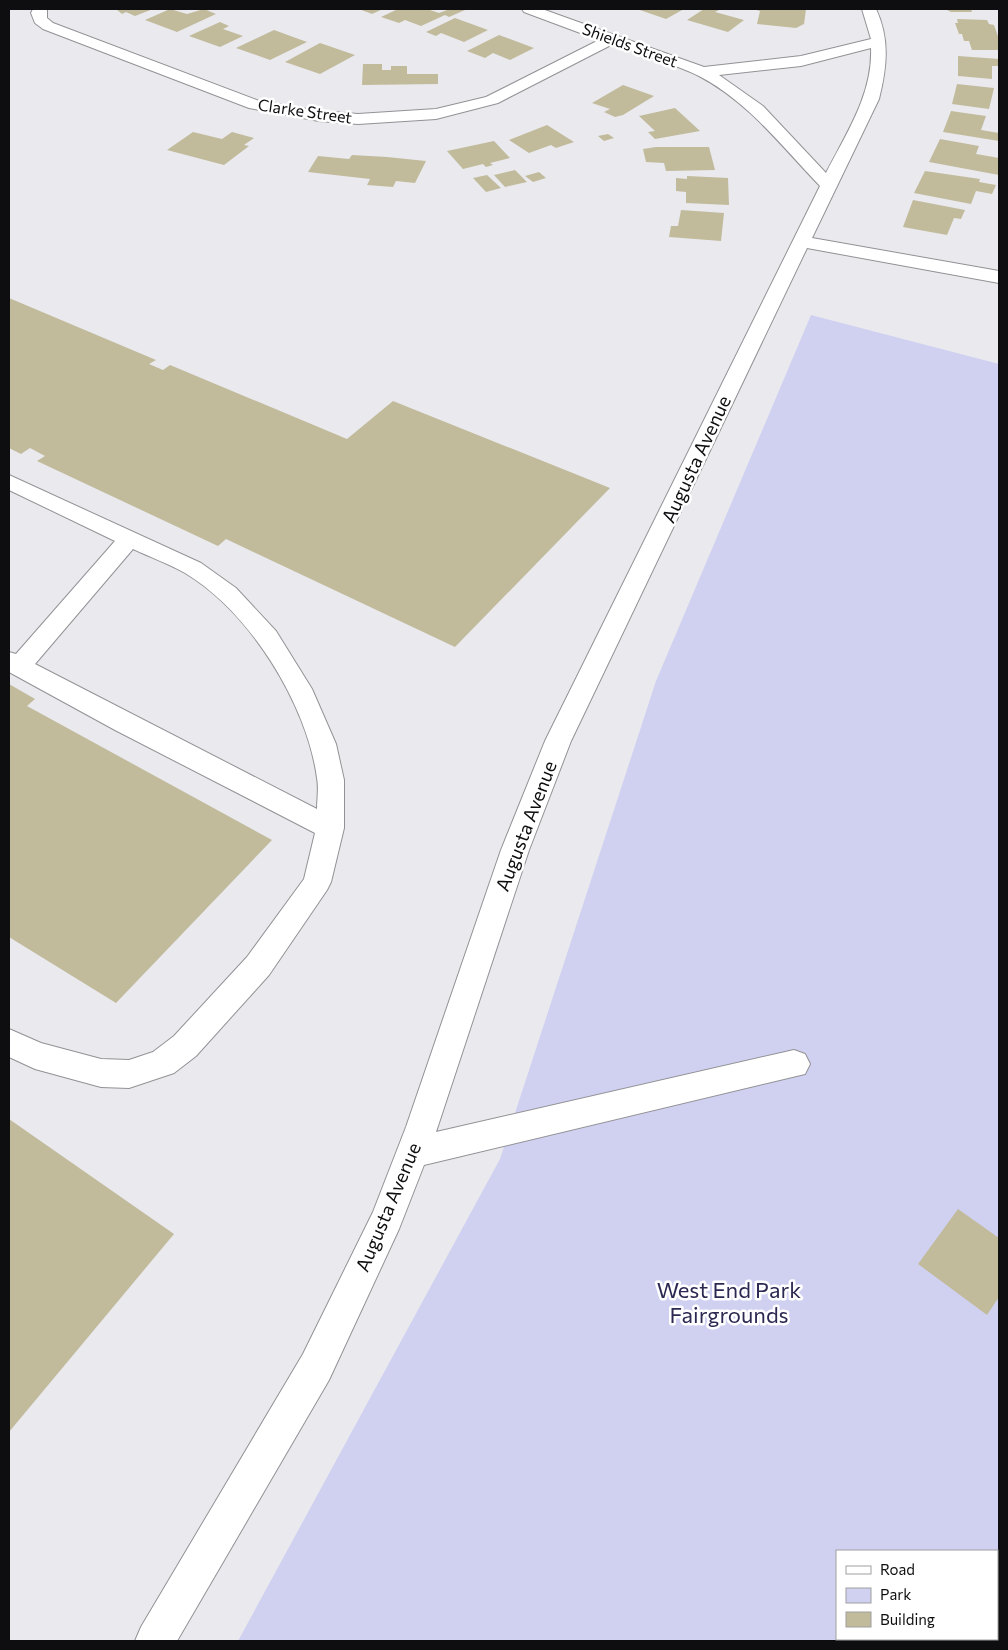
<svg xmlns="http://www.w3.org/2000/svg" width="1008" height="1650" font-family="Commissioner,sans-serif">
<rect width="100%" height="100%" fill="#e9e9ee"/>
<path fill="#d0d1f1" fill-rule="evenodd" d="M811 315 999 364V1641H238L500 1159 656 681ZM837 1551H997V1639H837Z"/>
<path fill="#c1bb9c" d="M116 9H153L135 16 126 12 122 14Z
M170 9 187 14 204 9 216 14 177 32 145 20Z
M359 9H383L372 14Z
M398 9H427L439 13 450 9 465 10 449 17 445 15 421 26 405 20 399 23 381 17Z
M637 9H684L666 19Z
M704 9H721L715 12 744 20 728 32 687 20Z
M753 9H806L804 24 796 28 757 24 760 11Z
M945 9H971L972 12H951Z
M455 18 488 30 464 42 441 33 436 36 426 32Z
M957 19 987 20 989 24 994 25 999 39V50H972L969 41H964L962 34H959L955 23H958Z
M220 22 229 26 223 29 243 36 220 47 189 36Z
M274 30 307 42 270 60 236 48Z
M499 35 534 48 510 60 493 53 485 58 467 51Z
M320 43 355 55 320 74 285 62Z
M958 56 999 59V66H992V79L958 76Z
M363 64H382V70H391V66H407V74H438V84L362 85Z
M957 84 994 88 989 109 952 104Z
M623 85 654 96 623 115 615 117 604 112 610 109 592 103Z
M675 108 700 131 655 139 648 132 655 131 639 116Z
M951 111 986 116 981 130 999 133V141L943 132Z
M547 125 574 142 556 148 551 145 529 153 509 140Z
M193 132 222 139 232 132 254 138 244 145 249 146 224 165 167 150Z
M608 134 614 138 604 141 598 136Z
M940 139 979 146 976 154 999 158V175L929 162Z
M494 141 510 158 490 163 493 165 486 167 483 164 463 169 447 151Z
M656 147H709L715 170 666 171 664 163 646 162 643 149Z
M352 155 387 157 426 161 415 183 396 181 393 187 367 185 370 179 308 172 318 156 349 159Z
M515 170 527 182 505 187 494 175Z
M925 171 980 179 979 182 996 185 992 194 976 191 971 204 914 193Z
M539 172 546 178 533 182 525 176Z
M487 175 501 188 486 192 473 178Z
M687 176 728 178 729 205 686 203V192L676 191V178L687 179Z
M913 200 965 210 961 219 954 218 947 235 903 227Z
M681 210 724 213 721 241 669 237 671 226H678Z
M9 298 156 360 149 364 163 370 170 365 347 439 393 401 610 488 455 647 226 539 218 546 37 461 45 456 30 448 21 454 9 448Z
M9 684 35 699 27 706 272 840 116 1003 9 937Z
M9 1119 174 1234 9 1432Z
M958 1209 999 1238V1297L987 1315 918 1264Z"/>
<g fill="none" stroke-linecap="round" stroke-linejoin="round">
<g stroke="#929296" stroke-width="2">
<path id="minor" d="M33 9H47V18L53 23 259 101 319 111 358 114 436 109 486 97 599 40 524 12 522 9H542L704 67 801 56 871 39 862 9H876C890 39 887 67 879 99L812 238 999 271V283L807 248 571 741 529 850 436 1132 794 1050 805 1054 810 1064 805 1074 424 1165 399 1229 329 1380 177 1641H135L141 1627 303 1354 373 1212 406 1127 501 850 545 741 820 186C782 147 749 102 699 76 672 63 641 55 613 44L498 103 436 119 358 124 319 121 249 108 43 29 35 23 31 13ZM871 48C873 94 846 134 826 173L763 106 719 75 801 66Z
M9 475 201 563 236 588 276 631 312 689 336 744 344 780V828L331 882 327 890 269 975 196 1056 174 1073 129 1088 101 1087 35 1069 9 1057V1029L41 1043 101 1059 129 1060 153 1052 174 1036 247 957 304 879 315 833 115 730 9 672V652L16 654 115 541 9 490ZM133 549C150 557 169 564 185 573 250 612 307 704 317 778 319 788 317 799 317 809L35 664Z"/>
</g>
<use href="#minor" fill="#fff" fill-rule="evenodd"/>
</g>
<g text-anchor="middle" stroke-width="5" stroke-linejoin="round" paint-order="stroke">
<g font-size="16" fill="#0e0e10" stroke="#fff">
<text transform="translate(630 45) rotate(20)" y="6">Shields Street</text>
<text transform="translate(305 111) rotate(8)" y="6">Clarke Street</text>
</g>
<g font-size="19" fill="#0e0e10" stroke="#fff">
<text transform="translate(696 459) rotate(-65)" y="7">Augusta Avenue</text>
<text transform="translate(526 826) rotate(-69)" y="7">Augusta Avenue</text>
<text transform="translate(388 1207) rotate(-67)" y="7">Augusta Avenue</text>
</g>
<g font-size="22" fill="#2b2852" stroke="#fff">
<text x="729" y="1298">West End Park<tspan x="729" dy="25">Fairgrounds</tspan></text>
</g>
</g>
<rect width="1008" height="1650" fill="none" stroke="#0e0e10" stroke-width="20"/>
<rect x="836" y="1550" width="162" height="90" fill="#ffffff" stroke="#9f9f9f"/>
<rect x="846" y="1566" width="25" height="8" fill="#ffffff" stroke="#9f9f9f"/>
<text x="880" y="1575" font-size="15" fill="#0e0e10">Road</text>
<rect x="846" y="1588" width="25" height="15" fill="#d0d1f1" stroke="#9f9f9f"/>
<text x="880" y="1600" font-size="15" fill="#0e0e10">Park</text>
<rect x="846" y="1612" width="25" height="15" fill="#c1bb9c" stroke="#9f9f9f"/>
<text x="880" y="1625" font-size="15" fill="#0e0e10">Building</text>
</svg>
